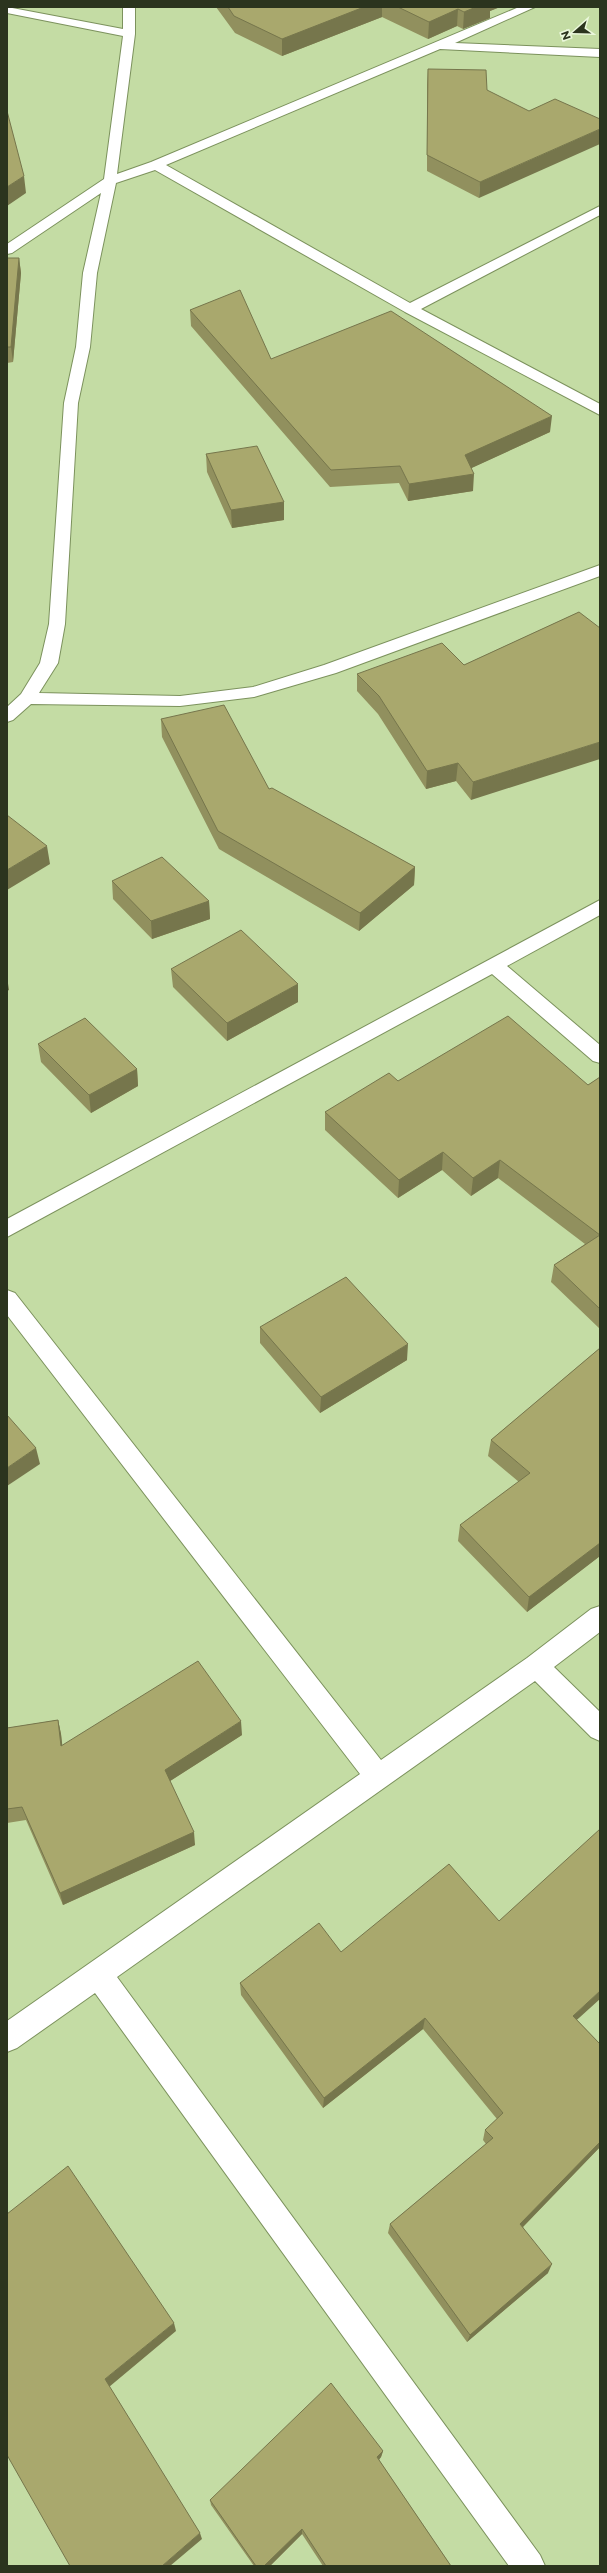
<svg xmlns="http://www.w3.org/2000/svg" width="607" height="2573" font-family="Montserrat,sans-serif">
<rect width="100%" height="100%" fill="#c4dca4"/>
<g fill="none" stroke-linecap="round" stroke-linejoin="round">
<g stroke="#7c925d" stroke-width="2">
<path id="minor" d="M7 7 123 29V7H135V34L117 174 151 162 519 7H535L455 43 600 49V57L440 49 166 165 410 303 600 206V215L421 309 600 404V415L405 312 155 170 116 183 97 273 90 347 78 403 65 624 58 663 39 693 180 696 253 687 324 665 600 565V576L336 673 254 697 180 706 31 704 13 720 7 722V707L21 694 40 663 49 624 64 403 76 347 83 273 101 193 12 253 7 254V244L104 179 123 36 7 13Z
M600 900V915L507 966 600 1045V1063L593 1061 492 974 7 1237V1219Z
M7 1290 15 1293 381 1760 527 1658 591 1609 600 1606V1632L554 1667 600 1712V1741L591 1737 535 1681 117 1977 540 2555 545 2566H509L95 1993 17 2048 7 2052V2021L360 1774 7 1315Z"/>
</g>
<use href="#minor" fill="#fff" fill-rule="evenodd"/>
</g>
<path fill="#91905e" d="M216 7H500L490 11V18L463 29 457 26 428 39 382 17 282 56 235 33Z
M428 69 487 90 479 198 427 171V85Z
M7 258H19L21 273 13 362 7 363Z
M190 310 271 359 550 432 471 468 473 491 408 501 399 483 330 487 191 326Z
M206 454 284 502V520L232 528 207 472Z
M579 612 471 800 456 781 426 789 378 714 357 691V674L464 665Z
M161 719 269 789 415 867 414 885 359 931 219 849 162 737Z
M112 881 209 901 210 919 152 939 113 899Z
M171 969 298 1002 227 1041 173 987Z
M38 1044 137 1069 138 1086 91 1113 41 1062Z
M600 1077V1329L551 1282 554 1265 585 1244 498 1178 471 1196 442 1170 398 1198 325 1130V1112L398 1081 588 1085Z
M260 1327 407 1360 320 1413 260 1343Z
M600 1348V1556L527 1612 458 1541 460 1525 519 1482 488 1456 491 1440Z
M58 1720 61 1734 62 1746 242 1735 170 1781 195 1845 63 1905 26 1820 7 1823V1728Z
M341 1952 577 2020 600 2044V2147L523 2227 548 2273 467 2342 388 2233 390 2224 486 2144 483 2140 485 2130 497 2119 423 2029 323 2108 241 1995 240 1983Z
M383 2451 381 2457 379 2460 451 2566H323L302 2534 270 2566H254L211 2505 210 2500Z"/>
<path fill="#76764c" d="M364 7H382V17L282 56V39Z
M476 7H500L490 11V18L463 29 464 12Z
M458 9 457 26 428 39 429 22Z
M600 129V144L479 198 480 182Z
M24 176 26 193 7 206V187Z
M19 258 21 273 13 362 11 347Z
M552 416 550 432 463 472 465 455Z
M474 474 473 491 408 501 409 484Z
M284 502V520L232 528 231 510Z
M600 742V759L471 800 473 782Z
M458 763 456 781 426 789 427 771Z
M47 846 50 864 7 890V870Z
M415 867 414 885 359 931 360 913Z
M209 901 210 919 152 939 151 921Z
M7 977 9 990 7 991Z
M298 984V1002L227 1041V1023Z
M137 1069 138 1086 91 1113 89 1095Z
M443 1152 442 1170 398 1198 399 1180Z
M500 1160 498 1178 471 1196 473 1178Z
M408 1344 407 1360 320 1413 321 1397Z
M36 1448 40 1464 7 1486V1468Z
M600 1543V1556L527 1612 529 1597Z
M58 1720 61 1734 64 1760 61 1746Z
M241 1721 242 1735 167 1783 165 1770Z
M194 1832 195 1845 63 1905 60 1893Z
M600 1991V1999L569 2027 573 2016Z
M425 2018 423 2029 323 2108 324 2098Z
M600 2142V2147L517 2233 520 2224Z
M552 2264 548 2273 467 2342 470 2335Z
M174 2323 176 2331 109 2387 105 2379Z
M383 2451 381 2457 376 2463 377 2457Z
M302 2529V2534L270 2566H264Z
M200 2533 202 2539 170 2566H162Z"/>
<path fill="#a9a86d" stroke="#76764c" d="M228 7H364L282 39 234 16Z
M398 7H476L464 12 458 9 429 22Z
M428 69 486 70 487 90 529 111 555 99 600 119V129L480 182 427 155Z
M7 111 24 176 7 187Z
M7 258H19L11 347H7Z
M240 290 271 359 391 311 552 416 465 455 474 474 409 484 400 466 331 470 190 310Z
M257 446 284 502 231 510 206 454Z
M579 612 600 628V742L473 782 458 763 427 771 379 696 357 674 442 643 464 665Z
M224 705 269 789 272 788 415 867 360 913 218 831 161 719Z
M7 815 47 846 7 870Z
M162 857 209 901 151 921 112 881Z
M241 930 298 984 227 1023 171 969Z
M508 1016 588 1085 600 1077V1309L554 1265 600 1235 500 1160 473 1178 443 1152 399 1180 325 1112 389 1073 398 1081Z
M85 1018 137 1069 89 1095 38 1044Z
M346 1277 408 1344 321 1397 260 1327Z
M600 1348V1543L529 1597 460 1525 530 1473 491 1440Z
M7 1415 36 1448 7 1468Z
M198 1661 241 1721 165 1770 194 1832 60 1893 22 1807 7 1809V1728L58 1720 61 1746Z
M600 1829V1991L573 2016 600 2044V2142L520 2224 552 2264 470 2335 390 2224 493 2138 485 2130 503 2113 425 2018 324 2098 240 1983 319 1923 341 1952 449 1864 499 1921Z
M68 2166 174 2323 105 2379 200 2533 162 2566H70L7 2455V2214Z
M331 2383 383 2451 377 2457 451 2566H326L302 2529 264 2566H256L210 2500Z"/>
<rect width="607" height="2573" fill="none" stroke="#2b341e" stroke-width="16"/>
<g transform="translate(575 32) rotate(250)" stroke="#ebf8dc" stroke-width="3" paint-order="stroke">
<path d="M0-3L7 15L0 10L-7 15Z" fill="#2b341e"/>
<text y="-6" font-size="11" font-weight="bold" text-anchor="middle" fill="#2b341e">N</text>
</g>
</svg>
